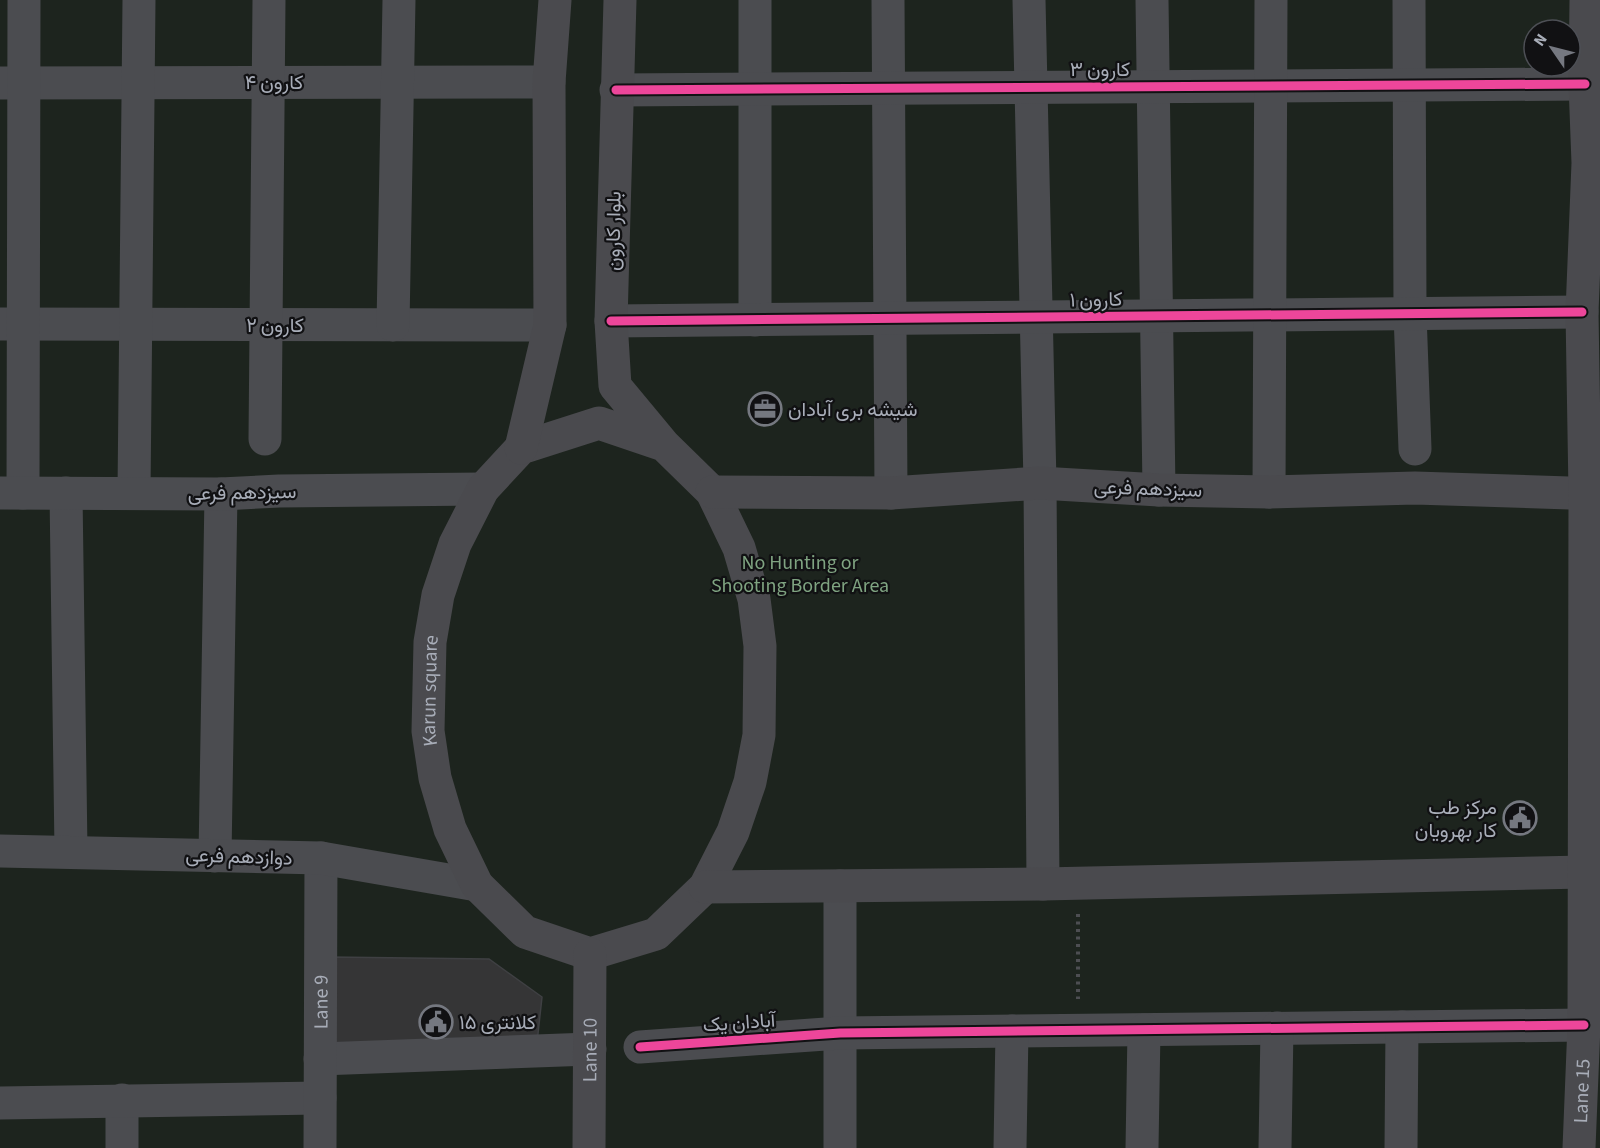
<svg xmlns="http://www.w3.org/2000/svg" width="1600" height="1148" font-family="'Source Sans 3',Vazirmatn,sans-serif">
<rect width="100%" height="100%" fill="#171717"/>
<path fill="#1d241e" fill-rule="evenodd" d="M0 0H1600V1148H0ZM1534 30H1570V66H1534Z"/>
<path fill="#353536" stroke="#3f4043" stroke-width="1.5" d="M331 957 489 959 542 997 536 1052 333 1046Z"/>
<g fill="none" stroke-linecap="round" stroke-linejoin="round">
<path stroke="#4d4e52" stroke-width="4" stroke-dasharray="3 4.5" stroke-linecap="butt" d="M1078 914V999"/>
<g stroke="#4b4c50" stroke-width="33">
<path d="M755 0V320"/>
<path d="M888 0 891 493"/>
<path d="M1029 0 1040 483 1043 884"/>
<path d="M1152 0 1159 490"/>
<path d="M1409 0 1410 314 1415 449"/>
<path d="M0 83 549 82"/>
<path d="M616 90 1585 84"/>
<path d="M611 321 1582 312"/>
<path d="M0 324 550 325"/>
<path d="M393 325 399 0"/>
<path d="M265 439 269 0"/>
<path d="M134 492 139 0"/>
<path d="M1269 492 1271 0"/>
<path d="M23 493 24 0"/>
<path d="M66 493 71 851"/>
<path d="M215 856 221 494"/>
<path d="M840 886V1148"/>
<path d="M640 1047 840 1033 1584 1025"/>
<path d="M320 1059 590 1049"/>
<path d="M122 1100V1148"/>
<path d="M0 1103 320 1098"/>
<path id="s1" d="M320 1148 321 858"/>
<path d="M1010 1148 1012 1031"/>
<path d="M1142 1148 1144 1030"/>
<path d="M1275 1148 1277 1028"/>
<path d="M1401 1148 1402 1027"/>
</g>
<path stroke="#4b4c50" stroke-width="33" d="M0 493 221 494 279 491 483 489
M0 851 321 858 477 885"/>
<g stroke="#4a4a4e" stroke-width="33">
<path id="s2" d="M620 0 611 321 615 386 664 445 712 492 739 548 754 599 760 646 759 735 750 782 733 832 705 887 656 934 590 954 525 932 477 885 450 829 435 778 428 731 430 642 438 595 455 544 483 489 521 448 599 423 664 445"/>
<path d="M521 448 550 325 549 82 555 0"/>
<path d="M712 492 891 493 1040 483 1159 490 1269 492 1415 488 1600 494"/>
<path d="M705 887 1043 884 1584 872"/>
<path id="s3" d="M589 1148 590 954"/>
<path id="s4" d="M1579 1148 1584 1025 1585 493 1582 312 1588 163 1585 84 1586 0"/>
</g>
<g stroke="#111113" stroke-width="13">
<path id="cycleway" d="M616 90 1585 84
M611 321 1582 312
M640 1047 840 1033 1584 1025"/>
</g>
<use href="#cycleway" stroke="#ed469a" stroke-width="9"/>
</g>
<defs>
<g id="office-ring" transform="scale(1.725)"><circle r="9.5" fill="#111113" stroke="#757880" stroke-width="1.5"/><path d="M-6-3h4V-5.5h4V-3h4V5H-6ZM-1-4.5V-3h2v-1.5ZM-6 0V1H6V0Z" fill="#757880"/></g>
<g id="civic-ring" transform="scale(1.725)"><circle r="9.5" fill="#111113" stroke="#757880" stroke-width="1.5"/><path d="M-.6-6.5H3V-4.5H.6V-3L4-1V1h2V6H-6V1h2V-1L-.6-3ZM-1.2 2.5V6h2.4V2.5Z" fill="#757880"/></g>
</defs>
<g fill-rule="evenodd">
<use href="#office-ring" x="765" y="409"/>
<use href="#civic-ring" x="1520" y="818"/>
<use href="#civic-ring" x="436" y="1022"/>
</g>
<g text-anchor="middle" stroke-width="4.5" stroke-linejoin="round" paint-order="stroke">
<g font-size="20" fill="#a8adb8" stroke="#111113">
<text x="1100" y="76">کارون ۳</text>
<text x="274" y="89">کارون ۴</text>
<text transform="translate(613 231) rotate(-89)" y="7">بلوار کارون</text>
<text transform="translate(1096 299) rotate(-1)" y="7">کارون ۱</text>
<text x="275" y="332">کارون ۲</text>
<text transform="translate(1148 488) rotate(2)" y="7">سیزدهم فرعی</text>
<text transform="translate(242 492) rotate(-1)" y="7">سیزدهم فرعی</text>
<text dy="7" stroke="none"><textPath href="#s2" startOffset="1420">Karun square</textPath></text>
<text transform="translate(239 856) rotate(2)" y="7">دوازدهم فرعی</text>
<text dy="7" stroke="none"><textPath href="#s1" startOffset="146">Lane 9</textPath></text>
<text transform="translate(739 1022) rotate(-4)" y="7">آبادان یک</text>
<text dy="7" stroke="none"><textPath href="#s3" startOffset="98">Lane 10</textPath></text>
<text dy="7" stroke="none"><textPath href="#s4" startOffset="57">Lane 15</textPath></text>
</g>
<g font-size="20" fill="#a8adb8" stroke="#111113" text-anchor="start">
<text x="788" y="416">شیشه بری آبادان</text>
<text x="1497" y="814" text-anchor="end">مرکز طب<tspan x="1497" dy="23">کار بهرویان</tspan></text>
<text x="459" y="1029">کلانتری ۱۵</text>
</g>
<g font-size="20" fill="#7fa381" stroke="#111113">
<text x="800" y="569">No Hunting or<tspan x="800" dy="23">Shooting Border Area</tspan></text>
</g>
</g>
<g transform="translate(1552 48) rotate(305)"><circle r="28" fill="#111113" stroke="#4d4f55" stroke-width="1.5"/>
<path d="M0-4.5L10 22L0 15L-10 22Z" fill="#757880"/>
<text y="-9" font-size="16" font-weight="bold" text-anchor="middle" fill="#a8adb8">N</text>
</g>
</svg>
